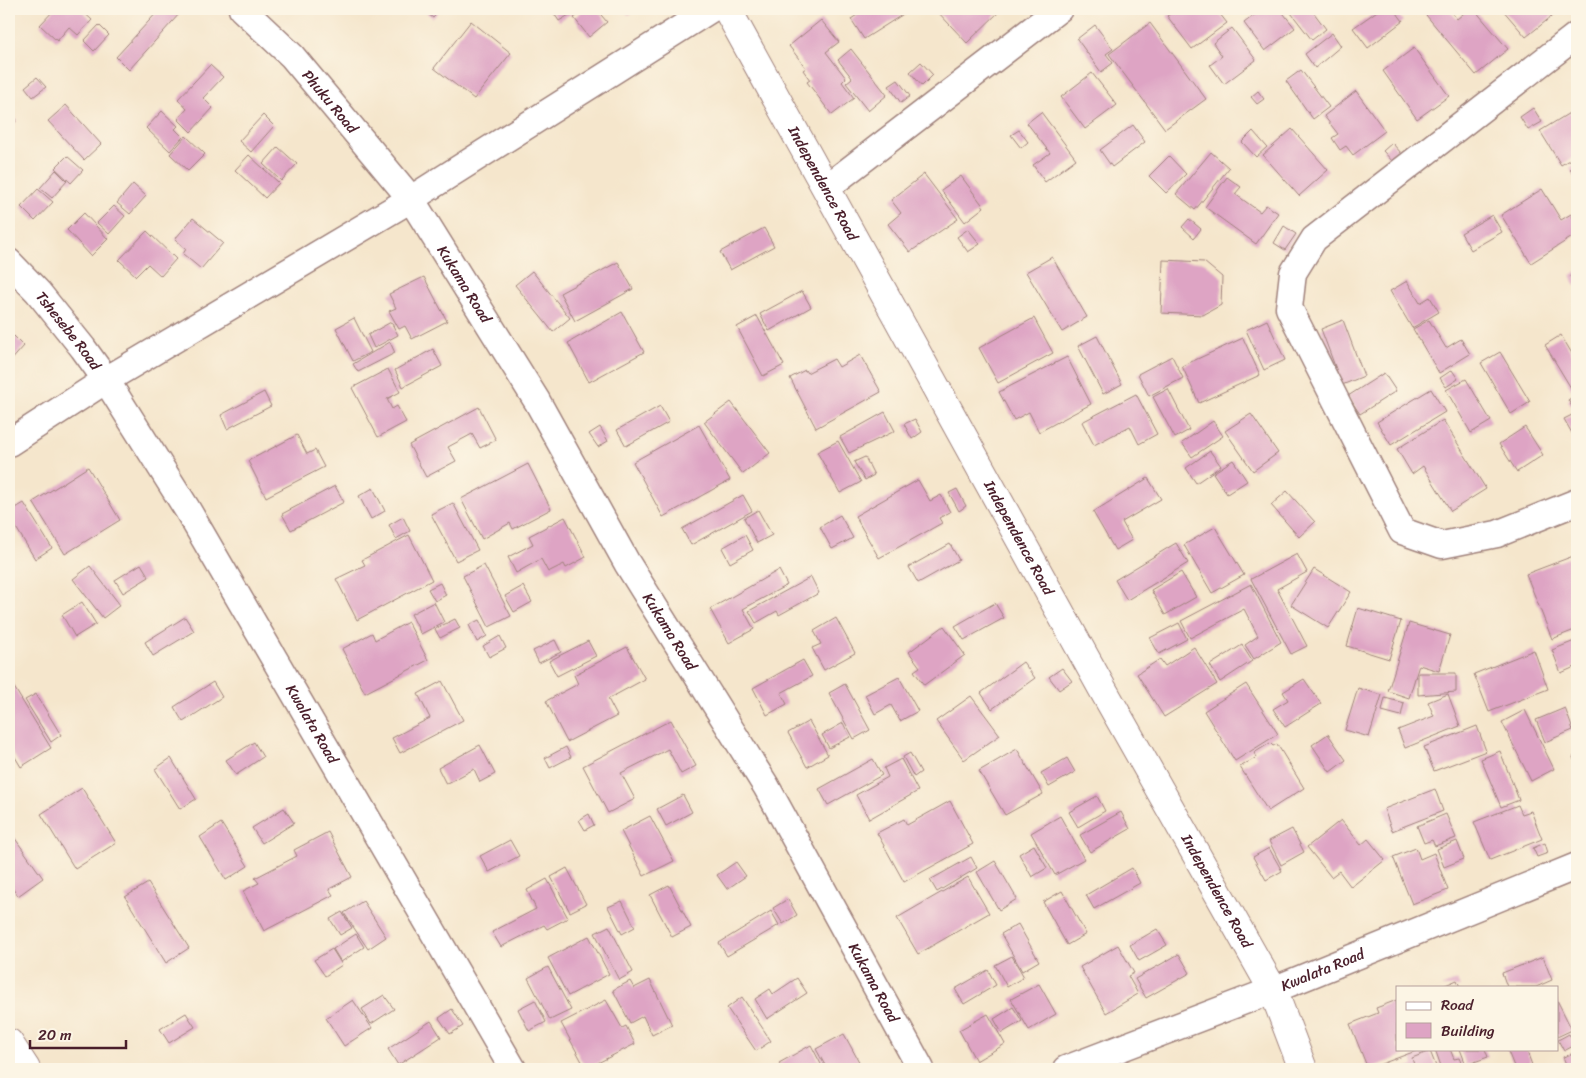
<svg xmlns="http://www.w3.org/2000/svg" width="1586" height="1078" font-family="Sriracha,sans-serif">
<rect width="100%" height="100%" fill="#fcf5e5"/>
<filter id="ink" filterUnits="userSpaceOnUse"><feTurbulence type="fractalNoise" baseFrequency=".02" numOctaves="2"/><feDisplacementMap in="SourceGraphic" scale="10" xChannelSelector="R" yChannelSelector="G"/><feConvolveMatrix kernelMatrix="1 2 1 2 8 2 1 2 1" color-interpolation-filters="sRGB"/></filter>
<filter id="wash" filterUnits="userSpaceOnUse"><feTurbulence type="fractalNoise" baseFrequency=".0096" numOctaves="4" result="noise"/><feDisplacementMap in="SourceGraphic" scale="20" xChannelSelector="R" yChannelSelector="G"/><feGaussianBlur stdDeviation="1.12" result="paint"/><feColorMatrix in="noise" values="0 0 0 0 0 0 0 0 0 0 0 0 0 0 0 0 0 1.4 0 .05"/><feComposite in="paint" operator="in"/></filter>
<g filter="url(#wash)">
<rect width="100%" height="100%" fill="#f5e6cc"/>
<g id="blocks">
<path fill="#dea4c4" d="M55 9H80L92 20 78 35 69 27 57 41 40 25Z
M160 9H176L180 13 129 70 116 57Z
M422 9H441L433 18Z
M551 9H579L559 21Z
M585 9H596L607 22 589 37 574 18Z
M622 9H635L629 15Z
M857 9H902L905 13 864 39 851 19 860 13Z
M935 9H1002L967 43Z
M1177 9H1216L1227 23 1192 49 1167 16Z
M1262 9H1280L1295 28 1265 51 1244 23Z
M1288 9H1311L1326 29 1312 40Z
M1380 9H1394L1403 21 1368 48 1353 28Z
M1421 9H1448L1457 19 1469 9H1474L1508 49 1476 75Z
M1502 9H1561L1526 37Z
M821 20 839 42 826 52 846 78 842 82 854 98 832 115 807 82 810 80 803 70 806 68 789 46Z
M471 21 511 53 474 99 434 68Z
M1150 23 1206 99 1165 129 1109 54Z
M99 25 109 35 94 51 84 41Z
M1095 25 1113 49 1106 54 1113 63 1101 72 1077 39Z
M1232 28 1256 60 1224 84 1210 65 1222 56 1213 43Z
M1332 33 1341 46 1315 68 1305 54Z
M1414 48 1449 96 1417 119 1383 71Z
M851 49 887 95 868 111 846 83 852 78 838 60Z
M921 62 933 75 922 86 910 72Z
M210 65 223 77 203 98 213 108 191 132 178 119 187 109 178 99Z
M1301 70 1329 107 1313 119 1286 81Z
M1092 73 1117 105 1085 129 1061 97Z
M37 77 46 87 33 97 25 87Z
M898 80 910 96 901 103 889 86Z
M1258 91 1264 99 1257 104 1251 97Z
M1356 91 1385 131 1353 155 1346 146 1340 150 1332 138 1338 134 1324 116Z
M66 105 101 144 84 160 48 121Z
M1533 108 1542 122 1528 130 1520 117Z
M162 111 178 126 175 129 183 137 170 151 146 128Z
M1041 112 1076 159 1045 182 1033 165 1050 153 1027 123Z
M1571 112 1577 122V155L1561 165 1540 131Z
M9 113 17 120 9 129Z
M263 115 274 126 251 152 239 141Z
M1133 125 1145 142 1112 167 1100 150Z
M1292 129 1328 170 1299 196 1263 155Z
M1019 130 1028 142 1021 148 1011 135Z
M1253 131 1267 147 1256 157 1242 142Z
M186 136 205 154 188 171 170 154Z
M1392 143 1403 155 1394 163 1383 151Z
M278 147 297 164 281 181 263 164Z
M1211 152 1229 168 1195 210 1176 194Z
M249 155 279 183 265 198 235 170Z
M67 156 83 170 71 183 55 168Z
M1169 156 1186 174 1166 193 1149 176Z
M1577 164V182L1570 169Z
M56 170 67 181 52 198 40 188Z
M924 174 958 219 910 252 888 224 901 213 891 200Z
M961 176 984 207 965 222 941 190Z
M1227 177 1241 187 1235 194 1260 212 1266 205 1278 213 1256 244 1205 207Z
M133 184 146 196 130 214 117 203Z
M38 189 53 202 35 221 21 207Z
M1542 189 1561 220 1571 214 1577 224V234L1531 263 1501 215Z
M114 206 125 216 109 234 97 223Z
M84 213 108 239 91 256 67 230Z
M1492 215 1502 232 1471 250 1461 233Z
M193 218 223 243 201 269 183 254 186 249 175 239Z
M1189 219 1201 229 1194 238 1182 227Z
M1284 226 1296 234 1285 250 1274 243Z
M764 228 774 246 730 270 720 252Z
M968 229 980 244 968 252 957 237Z
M147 231 176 259 161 276 148 264 136 276 119 260Z
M1052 257 1087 317 1062 332 1026 272Z
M1163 260 1204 262 1222 277 1221 305 1203 315 1161 313Z
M618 262 633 289 575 321 560 293Z
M532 271 570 318 553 332 515 285Z
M1577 271V287L1570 276Z
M424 277 447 321 412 339 405 326 399 329 389 311 396 308 389 294Z
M1407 281 1420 303 1430 297 1439 312 1412 328 1390 291Z
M802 291 811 307 769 331 760 314Z
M622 312 644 352 589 382 568 343Z
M757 316 784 365 763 376 737 327Z
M354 318 371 352 353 361 336 328Z
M1034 318 1053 353 998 383 979 348Z
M1267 320 1285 360 1264 370 1246 330Z
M1343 320 1364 376 1342 385 1321 329Z
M1429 320 1446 348 1461 339 1470 354 1439 373 1413 329Z
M391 322 398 335 374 348 368 335Z
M1561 335 1577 362V391L1574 393 1545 345Z
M14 336 24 346 9 363V341Z
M1097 336 1122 384 1103 394 1078 346Z
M1243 338 1260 375 1199 403 1182 366Z
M390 342 395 353 358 372 353 364Z
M433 349 442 366 403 387 395 370Z
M1500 352 1530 402 1511 414 1481 363Z
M860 355 881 392 816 428 790 378 805 370 807 373 834 359 839 367Z
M1172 356 1183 378 1149 396 1138 374Z
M1067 357 1091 404 1039 432 1029 412 1014 420 999 392Z
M388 369 400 392 387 399 392 409 397 406 406 422 378 437 352 388Z
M1452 370 1458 379 1446 387 1440 378Z
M1384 373 1396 391 1360 414 1348 396Z
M1466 379 1491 421 1471 433 1446 390Z
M1168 389 1189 430 1175 438 1153 397Z
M1431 389 1445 412 1391 445 1377 422Z
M264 392 271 406 227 429 221 415Z
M1136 394 1157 434 1139 444 1130 426 1094 445 1082 422Z
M1577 394V442L1564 419 1576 413 1568 400Z
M731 402 770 453 743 474 704 422Z
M660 406 669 422 626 446 617 430Z
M479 407 496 440 480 448 472 434 448 447 456 461 426 477 409 445Z
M885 412 895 431 849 453 840 437Z
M1251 414 1278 453 1253 471 1225 431Z
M915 419 922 432 912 439 904 424Z
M1443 420 1486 489 1451 511 1423 466 1412 474 1397 449Z
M1213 421 1223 436 1192 457 1182 443Z
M699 425 730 480 663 517 633 462Z
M600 427 608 441 598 447 589 434Z
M1525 427 1543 455 1517 472 1499 444Z
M297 435 307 454 315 450 324 467 266 497 248 461Z
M838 441 861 482 840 493 817 452Z
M1210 451 1221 466 1196 483 1186 468Z
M865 457 874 475 865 480 854 462Z
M1233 460 1247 481 1227 494 1213 473Z
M528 464 551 509 513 529 510 523 482 539 461 499Z
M88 467 120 520 65 554 33 502Z
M1148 478 1161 499 1122 522 1132 540 1115 550 1093 512Z
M918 480 930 501 941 495 950 512 939 518 942 523 879 558 855 516Z
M335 486 344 502 291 530 282 514Z
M373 488 385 511 371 519 359 496Z
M957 489 966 506 959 511 949 493Z
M1287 491 1315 522 1299 537 1271 505Z
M743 495 752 511 691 545 682 529Z
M24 503 52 548 35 559 9 516V512Z
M453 503 478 550 456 561 431 514Z
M758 510 772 535 757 543 744 518Z
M840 515 853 538 832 549 820 527Z
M403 517 410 531 396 539 389 525Z
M565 517 586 557 566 568 564 564 548 572 541 559 516 573 508 557 533 544 529 536Z
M1215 527 1244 575 1212 593 1184 545Z
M409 535 432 580 357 620 336 579 365 565 362 560Z
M745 535 753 550 730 563 722 548Z
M1176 543 1188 563 1127 600 1115 580Z
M950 544 959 560 918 583 909 567Z
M1297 554 1307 572 1277 589 1307 646 1291 654 1251 579Z
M1576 555 1577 629 1552 639 1526 574Z
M141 564 149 577 123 593 115 580Z
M484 565 511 616 489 627 463 576Z
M90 566 120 605 103 618 73 579Z
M1314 569 1351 592 1328 628 1291 605Z
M779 570 787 585 743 609 754 629 729 643 710 609Z
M1181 572 1196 597 1165 615 1151 590Z
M811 577 819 593 779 615 777 611 756 623 749 611Z
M440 583 446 595 435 601 428 589Z
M1251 584 1281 642 1254 659 1245 645 1258 636 1244 609 1190 638 1181 621Z
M523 586 532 602 514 612 505 596Z
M82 602 96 624 75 637 62 615Z
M434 602 444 622 421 634 411 614Z
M995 603 1004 618 964 640 955 626Z
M1358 608 1401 621 1389 659 1347 646Z
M185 617 194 631 153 656 145 642Z
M836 618 855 653 824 670 812 648 821 644 814 631Z
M455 619 460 628 440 638 435 629Z
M479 620 487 636 477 642 469 625Z
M408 622 428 660 365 693 342 649 372 633 375 640Z
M1179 623 1187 639 1159 654 1150 638Z
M1409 623 1450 635 1439 671 1419 665 1409 698 1388 691Z
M944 626 965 655 924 685 914 671 920 667 909 652Z
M500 636 506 648 489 657 483 646Z
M555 640 561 652 539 663 533 651Z
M1577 640V666L1561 673 1552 650Z
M588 641 596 656 557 676 549 661Z
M1242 645 1252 661 1220 682 1210 665Z
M627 647 645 679 608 699 617 716 567 742 546 701 578 684 574 675Z
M1194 647 1217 684 1164 717 1137 674 1160 659 1165 666Z
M1534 650 1548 689 1489 712 1474 674Z
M803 660 812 676 781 693 787 704 767 715 753 688Z
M1023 662 1035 678 992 709 981 693Z
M1062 668 1072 681 1059 690 1049 677Z
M1418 673H1456V692L1418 695Z
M899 677 918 711 900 721 891 705 875 714 865 695Z
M9 679 51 748 21 767 9 747Z
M1304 679 1321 704 1285 727 1273 709 1288 700 1283 692Z
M442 681 463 720 400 753 392 738 430 718 418 694Z
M213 682 222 697 183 722 174 707Z
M845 684 870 730 854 739 829 693Z
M1246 684 1278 734 1235 761 1204 711Z
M1358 688 1382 695 1369 737 1345 730Z
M36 694 61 735 51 742 25 700Z
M1448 694 1460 726 1405 748 1398 730 1434 716 1428 702Z
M971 696 1000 735 964 760 936 721Z
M1385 698 1404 703 1401 716 1382 711Z
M1565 708 1573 730 1545 742 1536 720Z
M1525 710 1554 769 1531 781 1502 722Z
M671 720 696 766 681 774 668 749 621 773 635 799 608 813 583 766Z
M809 721 828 755 807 767 788 733Z
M843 723 850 737 829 748 822 735Z
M1477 726 1486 751 1434 771 1424 747Z
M1328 734 1346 760 1330 772 1312 745Z
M254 742 263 757 236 775 226 760Z
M1270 743 1273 746 1277 744 1304 788 1268 811 1240 767 1257 757 1254 753Z
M480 745 495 774 480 782 474 769 446 784 438 768Z
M566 747 571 757 550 768 545 758Z
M1017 749 1043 794 1005 815 979 771Z
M1500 751 1519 800 1501 807 1481 759Z
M910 753 921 772 914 777 903 757Z
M1577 755V767L1573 757Z
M171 758 196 799 180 809 155 769Z
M1067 758 1075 772 1049 787 1041 773Z
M873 759 882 775 828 805 819 789Z
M901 759 918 791 869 819 856 795 888 777 884 768Z
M82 788 116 843 75 869 41 814Z
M1435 789 1443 811 1392 831 1384 809Z
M683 795 692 812 666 826 657 809Z
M1097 796 1105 811 1078 827 1069 812Z
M950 801 973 844 904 882 877 833 904 819 907 825Z
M1518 805 1522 814 1531 811 1542 839 1490 860 1474 822Z
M284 808 294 823 262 843 252 828Z
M1121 812 1130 829 1090 852 1080 835Z
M589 814 594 825 585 830 579 820Z
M1446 814 1456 838 1435 846 1432 840 1424 843 1417 826Z
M650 816 674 861 644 876 621 831Z
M1060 816 1084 859 1055 875 1031 833Z
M1341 820 1361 845 1368 839 1385 860 1351 887 1339 871 1331 877 1307 847Z
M221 823 248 866 226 880 200 837Z
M1292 829 1304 852 1281 865 1269 841Z
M9 830 43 878 18 896 9 884Z
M328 832 352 877 329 889 333 895 264 931 243 891 259 883 255 878 297 856 294 850Z
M510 840 519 856 489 872 480 856Z
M1457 841 1464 859 1444 867 1437 849Z
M1545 843 1548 853 1537 857 1533 848Z
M1034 845 1047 868 1032 877 1019 854Z
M1269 848 1282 871 1266 880 1253 857Z
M1416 848 1420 859 1434 853 1448 890 1412 904 1393 857Z
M971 857 977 868 937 892 930 880Z
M995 861 1017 899 999 910 977 872Z
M736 862 746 876 727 889 717 875Z
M567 868 586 904 570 912 551 877Z
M1132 868 1140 883 1094 909 1086 895Z
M968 877 989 913 918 954 897 918Z
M547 879 568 918 547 929 544 925 501 947 492 932 536 909 527 890Z
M148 883 189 948 166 963 125 897Z
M669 885 691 927 672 937 650 895Z
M1062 891 1086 934 1067 945 1043 902Z
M788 899 797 915 783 924 773 908Z
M363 901 386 937 368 949 344 913Z
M622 901 635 927 622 934 608 907Z
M771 911 779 925 727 956 719 943Z
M342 912 352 928 340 935 330 919Z
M1018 924 1039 961 1022 971 1001 934Z
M609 926 633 972 619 980 595 933Z
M1157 929 1167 945 1139 961 1130 945Z
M356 934 364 947 341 962 333 949Z
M589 936 609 974 568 996 548 958Z
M1118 945 1134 973 1128 976 1138 994 1106 1013 1080 967Z
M332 949 342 965 325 976 314 960Z
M1179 954 1190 973 1146 998 1135 979Z
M1012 956 1024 977 1007 987 995 965Z
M1543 957 1552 980 1536 987H1507L1502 973Z
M548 967 571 1010 550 1020 528 978Z
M988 970 996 985 964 1004 955 989Z
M797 978 807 993 767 1019 755 999 770 989 773 994Z
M650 980 672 1025 652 1035 643 1016 630 1023 613 990 630 981 634 988Z
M1457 980 1460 987H1441Z
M1039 984 1056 1014 1029 1030 1011 999Z
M384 995 394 1009 371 1024 362 1009Z
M742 997 771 1041 756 1051 727 1008Z
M353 1000 372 1028 344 1046 326 1018Z
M535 1000 546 1022 529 1031 518 1009Z
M606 1000 622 1028 626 1026 635 1044 586 1069 561 1023Z
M1397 1000V1049H1421L1368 1069 1350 1024 1378 1013 1376 1008Z
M1557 1000 1572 1030 1557 1037Z
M1013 1007 1022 1021 1002 1033 994 1019Z
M452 1009 463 1026 450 1034 439 1018Z
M186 1013 195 1027 169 1043 160 1029Z
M988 1014 1005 1044 976 1061 959 1030Z
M431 1021 441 1037 398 1065 388 1049Z
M844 1034 863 1069H827L816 1049Z
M1569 1034 1575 1045 1564 1051 1558 1040Z
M811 1045 823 1068 783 1069 779 1063Z
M1435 1049H1450L1454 1059 1459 1058 1464 1069H1442Z
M1460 1049H1485L1488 1057 1466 1065Z
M1507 1049H1526L1532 1065 1515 1069Z
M1430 1051 1437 1069H1403L1414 1065 1412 1058Z
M1577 1052V1068L1568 1069 1563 1057Z"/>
</g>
</g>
<g filter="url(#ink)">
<use href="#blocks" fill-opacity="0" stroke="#a0827c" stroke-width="1"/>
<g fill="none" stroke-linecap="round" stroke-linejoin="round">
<g stroke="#a0827c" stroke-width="29">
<g id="street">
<path id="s1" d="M242 9 292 56 411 199 537 401 627 563 766 786 921 1069"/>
<path d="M1577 35 1314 239 1293 273 1289 308 1402 531 1442 545 1497 534 1577 502"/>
<path d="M826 188 1059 9"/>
<path id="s2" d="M9 262 38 292 83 348 106 380 187 509 513 1069"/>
<path d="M9 443 106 380 411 199 711 9"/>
<path id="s3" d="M1066 1069 1273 990 1577 866"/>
</g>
</g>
<g stroke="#a0827c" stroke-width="30">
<g id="secondary">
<path id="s4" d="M727 9 1102 688 1273 990 1303 1069"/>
<path d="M9 1043 26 1069"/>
</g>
</g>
<use href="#street" stroke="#fff" stroke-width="26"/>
<use href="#secondary" stroke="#fff" stroke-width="28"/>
</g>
</g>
<g text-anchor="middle" stroke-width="4" stroke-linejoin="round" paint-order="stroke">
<g font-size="15" fill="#4a1f2b" stroke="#fcf5e5">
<text dy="5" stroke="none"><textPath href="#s1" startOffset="128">Phuku Road</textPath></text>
<text dy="5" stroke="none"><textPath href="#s4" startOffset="199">Independence Road</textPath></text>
<text dy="5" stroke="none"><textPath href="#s1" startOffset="355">Kukama Road</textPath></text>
<text dy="5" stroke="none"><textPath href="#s2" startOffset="91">Tshesebe Road</textPath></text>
<text dy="5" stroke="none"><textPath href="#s4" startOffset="604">Independence Road</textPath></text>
<text dy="5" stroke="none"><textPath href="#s1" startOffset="759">Kukama Road</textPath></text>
<text dy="5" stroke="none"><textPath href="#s2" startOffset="554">Kwalata Road</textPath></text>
<text dy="5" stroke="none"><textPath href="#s4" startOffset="1009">Independence Road</textPath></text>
<text dy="5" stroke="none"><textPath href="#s3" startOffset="275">Kwalata Road</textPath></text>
<text dy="5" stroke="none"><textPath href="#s1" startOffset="1165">Kukama Road</textPath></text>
</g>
</g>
<rect width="1586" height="1078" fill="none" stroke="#fcf5e5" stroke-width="30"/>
<rect x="1396" y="986" width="162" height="65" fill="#fcf5e5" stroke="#b59f9b"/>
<rect x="1406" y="1002" width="25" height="8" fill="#ffffff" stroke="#b59f9b"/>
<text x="1441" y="1010" font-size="15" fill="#4a1f2b">Road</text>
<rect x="1406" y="1023" width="25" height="15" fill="#dea4c4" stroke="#b59f9b"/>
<text x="1441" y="1036" font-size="15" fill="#4a1f2b">Building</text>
<path d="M30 1040v8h96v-8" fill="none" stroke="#4a1f2b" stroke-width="2.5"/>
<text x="38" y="1040" font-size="15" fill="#4a1f2b" stroke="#fcf5e5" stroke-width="4" paint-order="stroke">20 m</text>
</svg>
